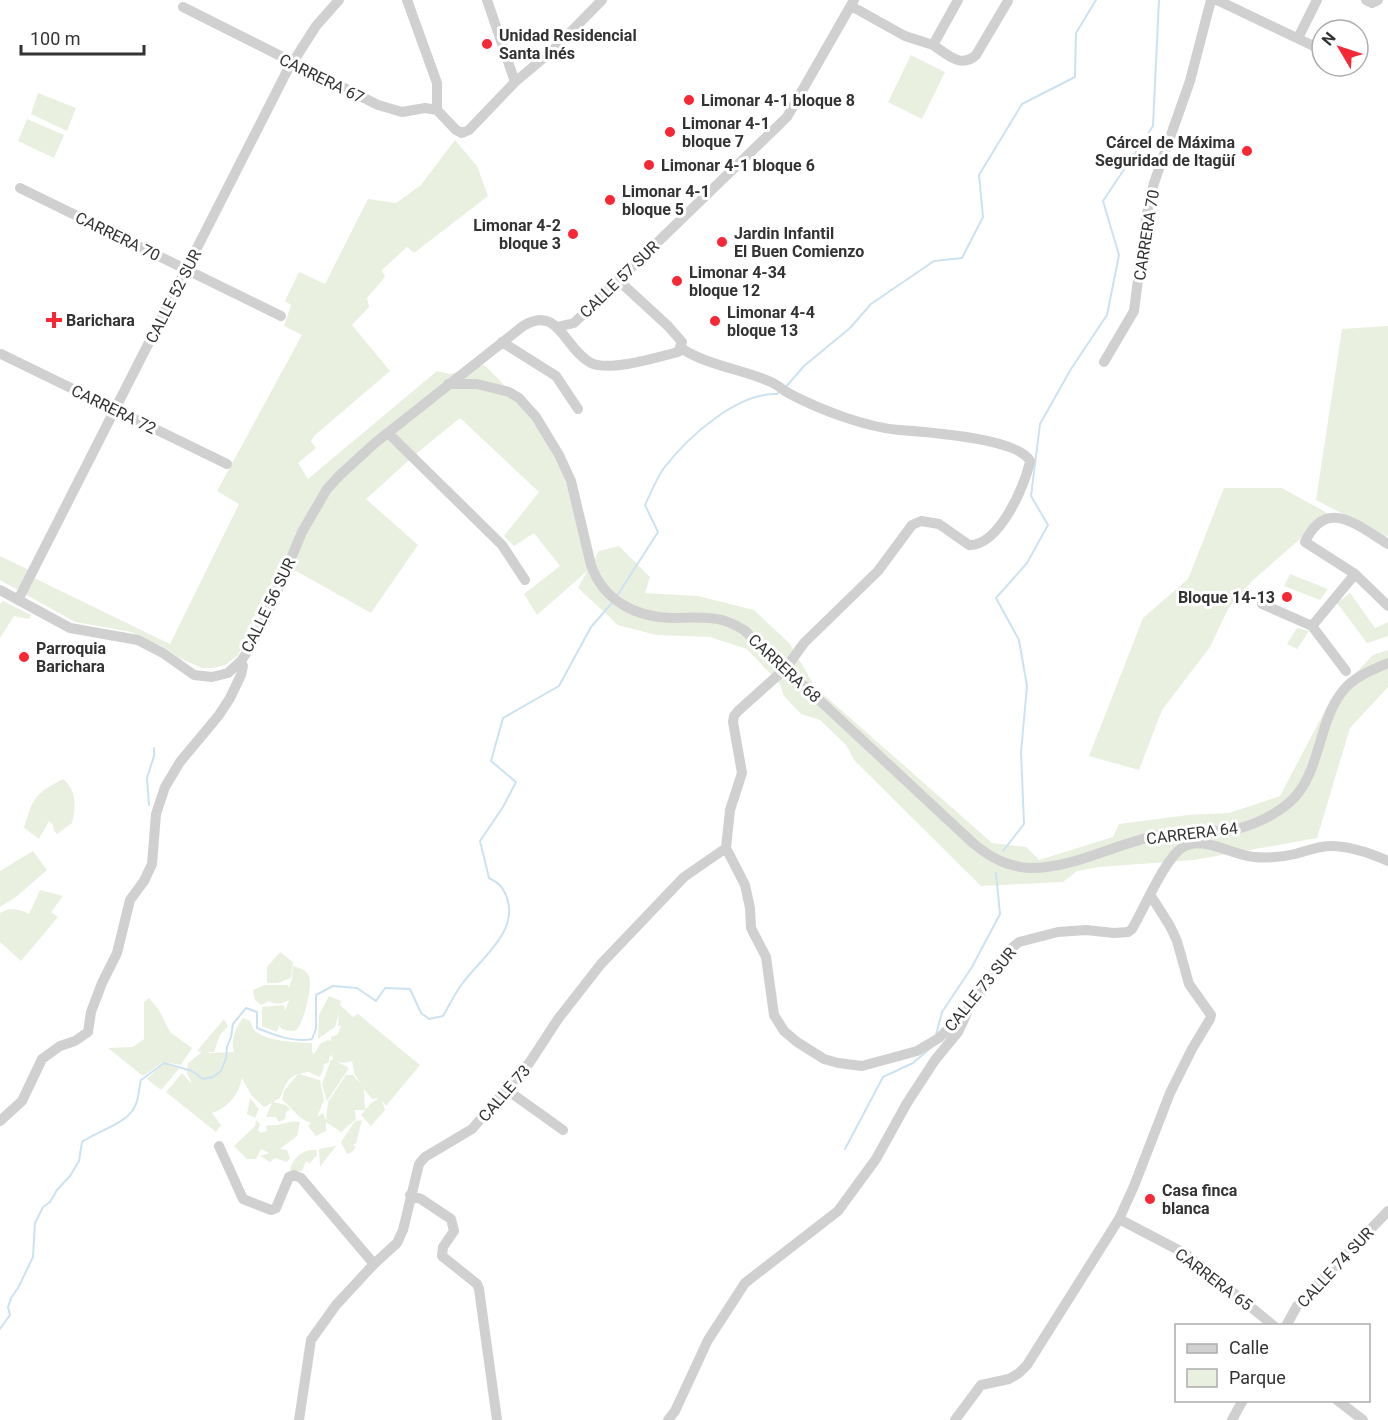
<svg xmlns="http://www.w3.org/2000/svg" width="1388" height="1420" font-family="Roboto,sans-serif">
<rect width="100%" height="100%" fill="#fff"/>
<path fill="#e9f0e0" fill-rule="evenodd" d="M911 55 945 72 922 119 888 102Z
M38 93 76 108 67 131 31 114Z
M27 119 64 135 54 158 18 141Z
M455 140 477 166 488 196 414 253 407 247 382 270 385 277 367 298 369 307 352 325 390 371 314 436 311 441 316 448 298 463 308 479 437 371 450 374 484 365C518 396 546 436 564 478 576 506 579 538 591 566L599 551 619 546 650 577 645 593 698 596 754 610 790 644 815 687 992 843 1026 847 1039 860 1113 837 1119 824 1188 815 1229 813 1280 796 1331 699 1373 655 1388 650V687L1350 728 1317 838 1194 860 1099 867 1077 871 1063 882 981 886 854 760 846 745 820 720 801 714 784 696 780 684 747 649 710 637 656 635 618 625 578 588 587 571 537 615 524 594 560 566 534 533 514 546 504 536 539 492 460 418 417 453 366 499 418 545 371 613 296 571 271 584 246 641 237 656 225 665 214 668H202L179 658 164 647 131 632 75 622 0 580V556L27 569 34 578 170 644 239 504 217 491 302 335 284 326 291 305 285 301 299 272 325 284 368 199 396 203 421 185Z
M1388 326V537L1316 500 1342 329Z
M1224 488H1282L1329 514 1312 522 1308 532 1252 581 1228 609 1210 647 1162 710 1139 770 1089 756 1143 618 1188 579Z
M1290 574 1328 589 1320 600 1284 586Z
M1350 593 1375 628 1388 622V636L1367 643 1337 603Z
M3 601 31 615 29 619 14 616 0 638V604Z
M1297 628 1309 631 1297 649 1287 644Z
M63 779C77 790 76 807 72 823L57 834 54 831 53 825 49 821 39 839 24 828C33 798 34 794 63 779Z
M33 851 47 870 16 897 0 907V871Z
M40 890 63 896 51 912 58 917 21 961 0 942V913C10 906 19 909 29 914Z
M280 952 293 962 291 978 278 983H267V967Z
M293 966C299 968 306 969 309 976 313 985 303 1026 296 1030 291 1032 287 1030 282 1029L279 1025 277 1032 262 1026V1007L284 1005 285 1011 289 1000C282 1004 277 1005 269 1001L261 1005 255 1000 253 990 265 985H288L289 988 292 978Z
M329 996 341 1001 340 1005 353 1017 358 1014 420 1065 386 1106 382 1100 385 1110 371 1126 361 1115 371 1103 379 1098 372 1099 364 1089 365 1110H355L356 1119 341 1132 326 1122V1131L316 1136 308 1126 311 1123C298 1119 293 1108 282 1100L284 1091 298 1074C287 1077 284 1088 280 1098L273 1102 286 1105 290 1109 286 1112 285 1119 279 1122 276 1117H266L272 1103 264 1107 251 1095 242 1078C239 1094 228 1108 212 1113L221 1125 216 1132 166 1092 182 1073 192 1084 187 1073 188 1063 202 1052 197 1051 224 1019 228 1026 220 1035 214 1052H208L209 1053 234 1052C230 1041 236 1027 243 1018L250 1021C251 1022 253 1030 254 1030 264 1041 299 1043 312 1043V1052L314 1054 321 1043 328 1040 331 1041V1037L338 1034 341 1026H338L339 1013 335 1027 318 1039 319 1015ZM332 1055 333 1060H331L322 1084 327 1101 349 1068 336 1061 344 1063 352 1061 355 1075 362 1085 353 1075H346L328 1102 326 1121 323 1113 317 1117 324 1100 320 1080 299 1074 308 1072 320 1077 324 1067 323 1065 329 1062V1057Z
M149 998 159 1010 170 1032 192 1048 181 1065 163 1062 143 1076 108 1048 133 1047 144 1039V1002Z
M164 1063 179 1069 161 1090 147 1079Z
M250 1098 259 1109 255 1118 247 1114Z
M256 1120 260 1124 258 1130 261 1133 267 1131 266 1126C269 1125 272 1125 276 1125 284 1124 291 1120 300 1122L297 1136 280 1149 287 1150 290 1158 287 1162 275 1158 270 1162 260 1156 269 1153 261 1149 256 1159H247L234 1146 255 1126Z
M362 1120 356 1143 353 1145 356 1147 352 1152 347 1154 341 1142 355 1121Z
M336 1146 320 1167 319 1149Z
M310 1150H316L317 1155 310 1163 306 1161 302 1171 292 1172 290 1168C295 1158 298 1153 310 1150Z"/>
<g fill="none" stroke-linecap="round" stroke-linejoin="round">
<path stroke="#cce2f1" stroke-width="2" d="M785 388 804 366 850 328 871 304 934 261 962 258 983 217 979 175 1022 104 1075 77 1076 33 1096 0
M617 596 658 532 645 505C651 493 656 479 664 468 688 437 736 393 777 394L780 391
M149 805 147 778 154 756V748
M1003 851 1024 824 1021 752 1027 686 1019 640 996 598 1027 563 1048 525 1031 496 1040 424 1071 369 1107 315 1119 255 1103 201 1153 126 1159 0
M936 1035 942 1012 972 967 1000 914 996 873
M845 1149 883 1077 913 1063 933 1046
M0 1329 10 1315 8 1307 11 1298 18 1288 33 1257 35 1223 43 1207 50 1202 57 1190 70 1176 79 1161 82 1142C98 1130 129 1124 136 1104 139 1097 139 1087 141 1080L164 1063 192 1071 203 1079 213 1077 221 1071 226 1058 227 1047 231 1037 233 1024 246 1008 257 1012V1028C274 1035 294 1043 312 1039L316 1029V995L333 986 357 988 376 1001 385 988 410 989 421 1013 429 1019 443 1016C449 1006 455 993 462 984 480 959 519 932 507 898 503 887 499 883 489 878L480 841 503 807 516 782 491 761 503 718 559 686 591 627 612 603"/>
<path stroke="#d0d0d0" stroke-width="10" d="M407 0 437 83V110
M487 0 515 82
M1217 0 1322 50
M1366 0 1372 3 1378 0
M851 6 905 36 933 45 958 0
M183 7 378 105 402 112 425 108 437 110 456 130 462 133 469 130 515 82 553 50 602 0
M1298 38 1317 0
M933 45C947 54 961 69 976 55L1008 1
M20 188 281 316
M557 327 574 323 787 117 854 0
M502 342 556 376 578 409
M681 348C708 366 742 369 771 382 778 385 784 391 790 394 821 410 865 427 899 430 925 432 1018 438 1030 461 1025 486 999 546 969 545L939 524 921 521 912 525 878 571 804 643 786 668 738 711 734 716 733 722 742 773 730 810 726 848
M1 354 227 464
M1104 362 1134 311 1146 217 1154 183 1190 81 1211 0
M448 384H477L509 392 519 398 536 417 559 455 571 481 591 565C603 600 635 617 671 618 688 618 706 616 722 620 730 622 737 626 744 630L974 844C991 858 1008 867 1031 868 1075 868 1117 843 1159 835 1185 830 1212 834 1237 829 1256 824 1275 815 1290 802 1321 774 1317 724 1342 692 1353 677 1372 670 1388 663
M388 433 502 545 525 580
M1388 544C1358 526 1326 496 1305 542L1355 574 1388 606
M0 590 70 628 138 640 163 653 194 675 212 677 228 673 241 661 249 649 274 599 302 532 327 489 340 475 375 443 523 326C559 304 564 349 591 363 610 372 658 357 678 352L682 342 668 326 618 280
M18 600 286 73 316 26 339 0
M1262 604 1312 626 1346 671
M1312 626 1355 574
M726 848 745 885 750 908 751 928 766 957 774 1015 784 1031 797 1042 824 1059 838 1063 862 1066 917 1051 939 1038 968 1009 983 989 1008 951 1019 942 1058 932 1086 930 1114 933 1128 932 1132 929C1144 909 1165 858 1183 847 1203 835 1232 855 1254 857 1266 858 1283 857 1295 854 1307 851 1318 846 1331 846 1351 846 1370 853 1388 861
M507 1090 563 1130
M0 1121 22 1101 42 1059 60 1046 75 1041 88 1032 91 1012 102 983 117 953 130 900 144 881 152 864 156 814 165 787 180 762 219 715 230 698 241 675 243 666 241 661
M219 1146 243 1199 271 1210 276 1208 289 1177 294 1175 301 1178 374 1264
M410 1195 421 1199 451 1219 454 1231 443 1247 442 1256 477 1284 479 1289 497 1420
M1119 1219 1186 1254 1274 1326
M1286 1326 1297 1306 1388 1211
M1337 1400 1363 1420
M299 1420 311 1340 336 1305 374 1264 397 1243 403 1230 419 1164 425 1157 472 1129 530 1062 558 1019 601 964 684 877 726 848
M668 1420 675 1411 708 1340 745 1283 838 1211 876 1159 907 1103 935 1060 958 1032 967 1013
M955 1420 981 1385 1009 1379 1019 1373 1027 1365 1119 1219 1134 1186 1170 1093 1192 1049 1210 1019 1211 1015 1189 984 1177 941 1170 926 1151 896
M1232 1420 1243 1400"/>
</g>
<g fill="#f62835" stroke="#fff" stroke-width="2">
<circle cx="487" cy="44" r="6"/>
<circle cx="689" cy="100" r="6"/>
<circle cx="670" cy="132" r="6"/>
<circle cx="1247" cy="151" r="6"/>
<circle cx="649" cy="165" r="6"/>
<circle cx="610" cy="200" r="6"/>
<circle cx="573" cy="234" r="6"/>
<circle cx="722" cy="242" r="6"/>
<circle cx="677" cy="281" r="6"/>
<path d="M51 311h6v6h6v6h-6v6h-6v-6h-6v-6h6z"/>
<circle cx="715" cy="321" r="6"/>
<circle cx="1287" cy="597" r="6"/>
<circle cx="24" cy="657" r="6"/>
<circle cx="1150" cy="1199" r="6"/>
</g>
<g text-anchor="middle" stroke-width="6" stroke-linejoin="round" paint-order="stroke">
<g font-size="16" font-weight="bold" fill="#333" stroke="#fff" text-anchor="start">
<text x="499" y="41">Unidad Residencial<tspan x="499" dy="18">Santa Inés</tspan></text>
<text x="701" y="106">Limonar 4-1 bloque 8</text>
<text x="682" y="129">Limonar 4-1<tspan x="682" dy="18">bloque 7</tspan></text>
<text x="1235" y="148" text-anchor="end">Cárcel de Máxima<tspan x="1235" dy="18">Seguridad de Itagüí</tspan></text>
<text x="661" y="171">Limonar 4-1 bloque 6</text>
<text x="622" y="197">Limonar 4-1<tspan x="622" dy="18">bloque 5</tspan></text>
<text x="561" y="231" text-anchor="end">Limonar 4-2<tspan x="561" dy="18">bloque 3</tspan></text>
<text x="734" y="239">Jardin Infantil<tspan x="734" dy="18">El Buen Comienzo</tspan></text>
<text x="689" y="278">Limonar 4-34<tspan x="689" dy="18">bloque 12</tspan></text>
<text x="727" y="318">Limonar 4-4<tspan x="727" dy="18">bloque 13</tspan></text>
<text x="66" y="326">Barichara</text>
<text x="1275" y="603" text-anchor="end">Bloque 14-13</text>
<text x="36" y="654">Parroquia<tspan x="36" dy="18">Barichara</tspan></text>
<text x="1162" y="1196">Casa finca<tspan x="1162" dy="18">blanca</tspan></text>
</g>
<g font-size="16" fill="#333" stroke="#fff">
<text transform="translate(322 78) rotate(26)" y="6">CARRERA 67</text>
<text transform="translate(1146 235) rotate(-81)" y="6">CARRERA 70</text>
<text transform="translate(118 236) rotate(26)" y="6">CARRERA 70</text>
<text transform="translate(619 279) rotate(-44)" y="6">CALLE 57 SUR</text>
<text transform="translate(173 296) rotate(-63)" y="6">CALLE 52 SUR</text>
<text transform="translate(114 409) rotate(26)" y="6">CARRERA 72</text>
<text transform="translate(268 605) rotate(-64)" y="6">CALLE 56 SUR</text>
<text transform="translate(785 668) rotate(43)" y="6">CARRERA 68</text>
<text transform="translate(1192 833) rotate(-7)" y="6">CARRERA 64</text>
<text transform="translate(980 989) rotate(-51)" y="6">CALLE 73 SUR</text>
<text transform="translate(504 1093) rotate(-49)" y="6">CALLE 73</text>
<text transform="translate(1335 1267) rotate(-47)" y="6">CALLE 74 SUR</text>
<text transform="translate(1214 1279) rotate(37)" y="6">CARRERA 65</text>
</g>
</g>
<rect x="1175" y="1324" width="195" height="78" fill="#ffffff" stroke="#adadad" stroke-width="1.5"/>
<rect x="1187" y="1344" width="30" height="9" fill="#d0d0d0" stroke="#adadad" stroke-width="1.5"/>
<text x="1229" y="1354" font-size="18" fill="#333333">Calle</text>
<rect x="1187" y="1369" width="30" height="18" fill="#e9f0e0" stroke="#adadad" stroke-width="1.5"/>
<text x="1229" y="1384" font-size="18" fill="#333333">Parque</text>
<g transform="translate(1340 48) rotate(309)"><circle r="28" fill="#ffffff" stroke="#adadad" stroke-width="1.5"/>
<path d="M0-4.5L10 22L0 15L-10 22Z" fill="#f62835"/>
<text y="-9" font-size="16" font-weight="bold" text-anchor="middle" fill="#333333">N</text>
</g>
<path d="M21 45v9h123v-9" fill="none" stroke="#333333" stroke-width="3"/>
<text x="30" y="45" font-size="18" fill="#333333" stroke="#ffffff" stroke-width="4.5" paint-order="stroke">100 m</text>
</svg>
